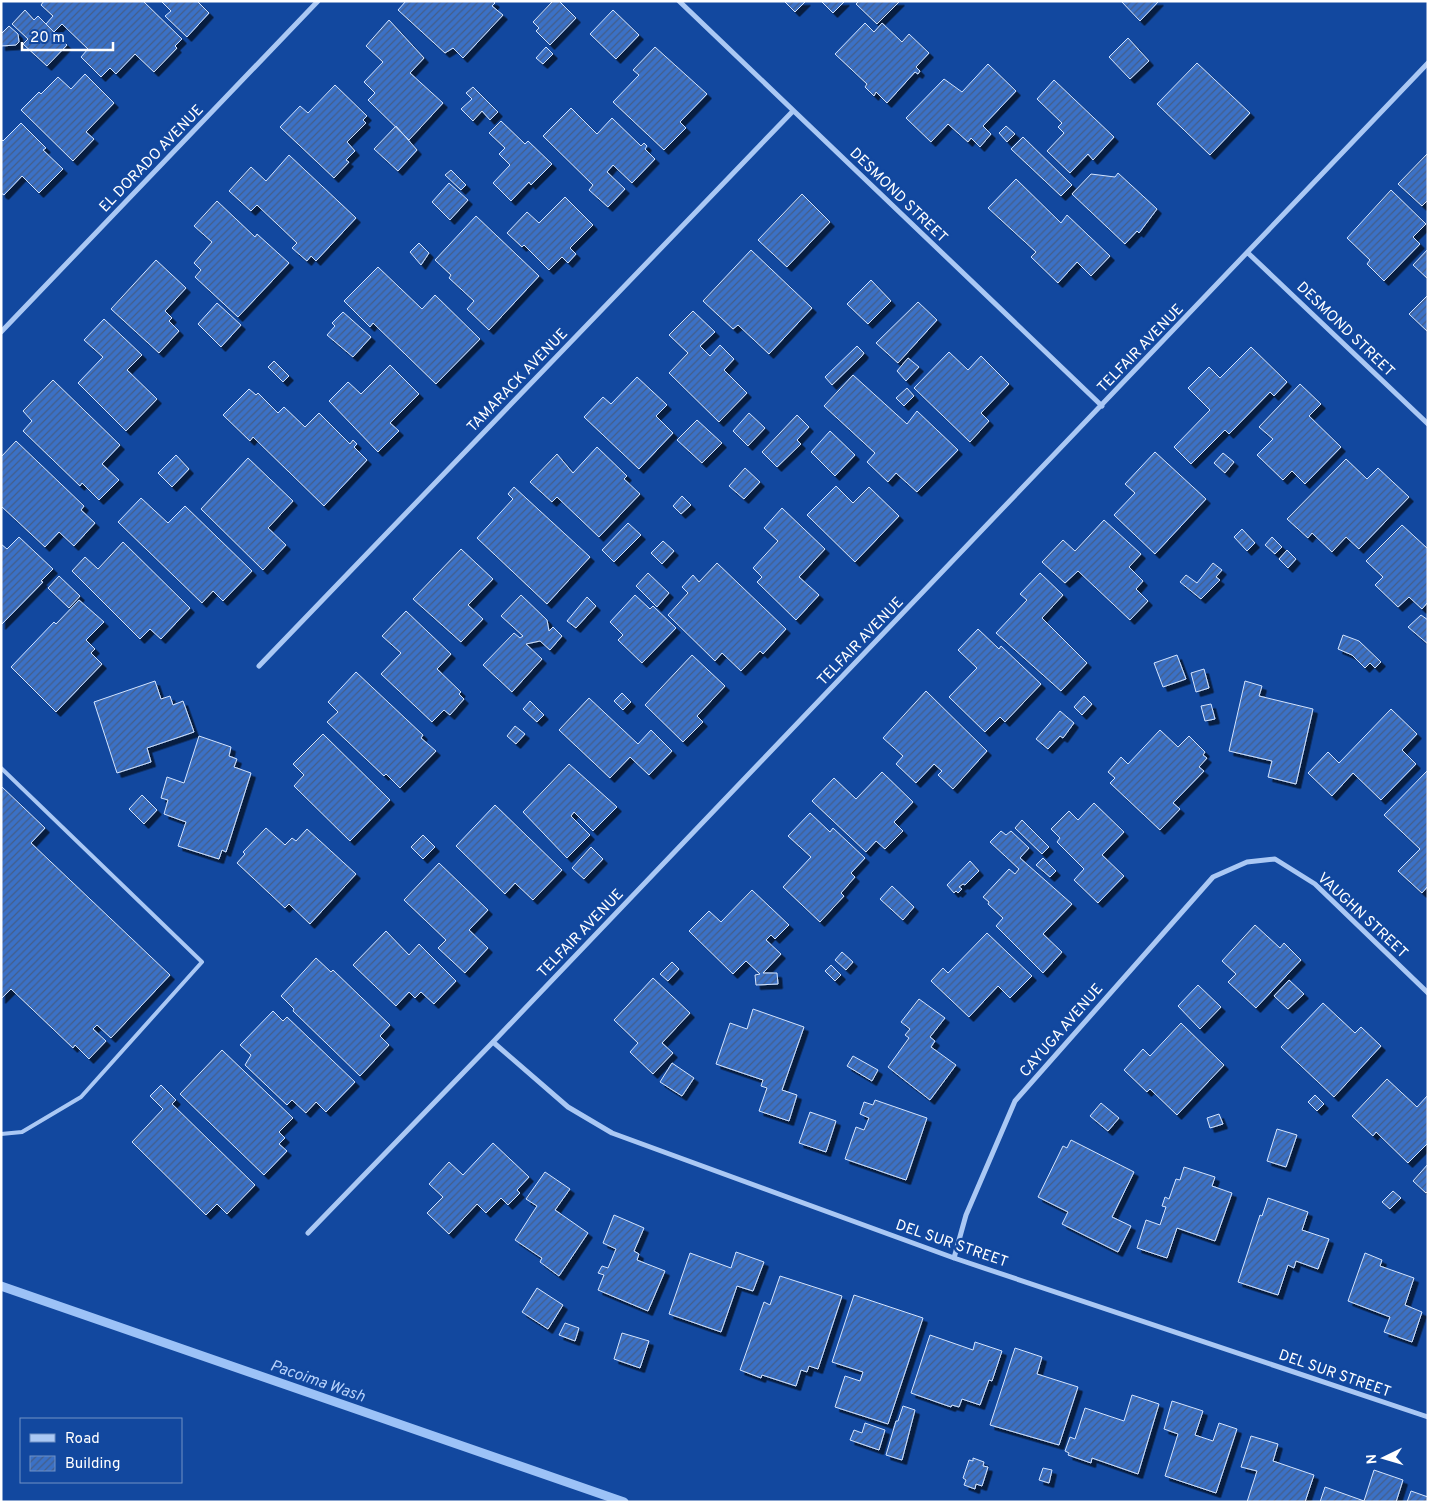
<svg xmlns="http://www.w3.org/2000/svg" width="1429" height="1503" font-family="Overpass,sans-serif">
<defs>
<pattern id="building-hatch" width="6" height="6" patternUnits="userSpaceOnUse" patternTransform="scale(1.25)"><rect width="6" height="6" fill="#3b71c6"/><path d="M-1 1l2-2M0 6l6-6M5 7l2-2" fill="none" stroke="#445e89"/></pattern>
<filter id="shadow"><feDropShadow dx="4.5" dy="4.5" stdDeviation="0" flood-color="#0009"/></filter>
</defs>
<rect width="100%" height="100%" fill="#12489f"/>
<g fill="none" stroke-linecap="round" stroke-linejoin="round">
<path stroke="#9cc2f7" stroke-width="9" d="M1 1286 624 1502"/>
</g>
<path fill="url(#building-hatch)" stroke="#d3e4fe" filter="url(#shadow)" d="M44 1H143L182 39 175 46 177 48 154 72 135 54 116 74 110 68 101 77 81 57 88 49 62 24 54 32 46 24 53 16 41 5Z
M161 1H197L209 13 187 37 165 16 171 11Z
M406 1H493L495 3 492 6 503 15 463 58 453 48 445 53 398 10Z
M553 1H559L576 18 550 45 536 31 539 28 533 22Z
M784 1H806L795 12Z
M821 1H845L833 13Z
M859 1H900L877 24 856 4Z
M1121 1H1159L1140 21Z
M25 10 34 20 38 16 67 45 47 66 23 44 28 39 12 24Z
M613 10 639 35 616 59 590 34Z
M389 20 424 58 410 73 443 103 409 140 368 100 375 93 364 82 383 62 366 46Z
M865 23 874 32 882 23 902 42 909 34 929 53 916 67 920 71 918 74 915 72 887 103 876 92 874 96 865 87 867 84 835 54Z
M9 26 18 34 19 42 16 45 1 46V34Z
M1128 38 1149 61 1130 79 1109 57Z
M546 47 553 54 543 64 536 58Z
M655 47 707 94 680 122 686 128 664 150 613 102 639 75 633 70Z
M1197 63 1250 113 1210 155 1157 104Z
M988 64 1016 91 983 126 991 134 980 147 971 138 968 142 948 124 931 142 906 118 944 79 962 92Z
M85 74 114 103 86 132 94 139 73 161 21 110 39 92 41 94 58 77 71 89Z
M1054 80 1114 137 1093 160 1088 154 1070 173 1047 151 1064 133 1058 127 1062 123 1037 99Z
M335 85 367 116 363 120 366 123 347 142 355 151 346 160 349 162 334 178 280 127 300 106 308 113Z
M473 87 498 112 490 120 482 111 473 121 461 109 472 99 466 93Z
M571 108 597 134 612 118 641 146 644 143 647 146 645 149 655 159 632 183 613 165 607 172 625 189 608 207 589 190 593 185 543 136Z
M501 121 525 144 528 141 552 164 531 185 529 182 511 201 493 183 510 165 499 154 505 148 489 133Z
M21 123 46 148 43 150 63 169 39 193 22 176 4 195 1 193V139L3 141Z
M396 126 417 150 398 171 374 149Z
M1006 126 1015 134 1007 142 999 133Z
M1023 137 1072 185 1061 196 1011 149Z
M1428 153V200L1422 206 1398 184Z
M289 155 356 218 316 261 311 256 307 261 292 248 297 243 257 205 251 211 229 191 251 167 266 181Z
M451 170 466 185 461 190 445 175Z
M1118 173 1157 209 1139 233 1137 231 1125 244 1072 194 1091 174 1115 177Z
M1016 179 1061 223 1067 215 1110 256 1091 276 1077 262 1058 283 1031 257 1036 252 988 208Z
M449 183 468 200 450 220 432 202Z
M1391 190 1426 224 1413 237 1420 244 1384 281 1367 264 1370 260 1347 238Z
M802 194 830 222 787 267 758 240Z
M565 197 593 225 570 248 576 254 568 263 562 257 549 270 524 245 522 247 507 233 527 212 539 223Z
M217 201 255 237 257 234 289 263 238 317 195 277 201 270 194 263 212 242 194 226Z
M476 216 539 276 489 330 467 309 474 301 449 278 451 275 435 260Z
M419 243 429 253 421 265 410 252Z
M1428 249V279L1413 265Z
M751 250 812 308 769 354 738 325 733 329 703 301Z
M156 260 186 288 165 311 172 318 169 321 179 331 159 353 111 309Z
M378 267 422 309 435 295 480 339 436 384 373 323 370 327 344 301Z
M871 280 891 301 868 324 847 304Z
M1428 295V332L1409 314Z
M918 302 937 320 898 363 876 343Z
M217 303 241 325 221 347 198 324Z
M693 311 715 332 700 346 710 356 720 345 734 359 724 370 747 393 719 422 669 373 688 353 669 335Z
M343 312 371 337 353 357 327 335 335 326 332 323Z
M104 319 142 355 127 370 157 399 126 431 78 383 103 357 84 340Z
M857 346 864 353 862 356 832 385 825 377Z
M1251 347 1287 382 1274 396 1270 392 1229 434 1225 430 1191 464 1174 447 1210 410 1188 388 1209 367 1220 378Z
M949 352 968 370 981 356 1009 384 981 413 989 421 970 442 914 388Z
M908 358 919 367 906 381 897 371Z
M274 361 289 376 283 382 268 367Z
M390 365 419 394 390 423 399 431 378 452 329 401 348 382 361 394Z
M853 375 907 424 917 411 958 450 917 492 896 473 888 482 867 462 875 453 824 406Z
M637 377 667 405 656 416 673 433 639 469 584 417 603 397 611 404Z
M53 380 120 445 102 464 119 480 99 500 82 483 80 486 23 431 32 421 23 411Z
M1300 384 1321 404 1309 416 1341 447 1305 484 1292 471 1283 480 1257 455 1273 439 1259 427Z
M907 388 914 396 904 406 896 398Z
M249 389 256 395 258 393 278 413 284 407 305 427 319 413 350 444 353 440 357 444 354 447 367 460 324 506 253 437 250 441 223 415Z
M749 413 765 428 748 446 733 431Z
M797 415 809 427 797 440 801 444 777 467 762 452Z
M697 420 722 443 702 463 677 440Z
M830 431 855 455 835 476 811 452Z
M16 441 84 506 81 510 95 523 74 546 59 532 45 547 1 506V457Z
M597 447 627 476 624 479 640 494 599 537 557 497 552 502 530 482 557 454 573 473Z
M1155 452 1206 499 1155 554 1114 515 1135 493 1125 484Z
M1223 453 1234 462 1225 473 1214 463Z
M176 455 189 469 172 487 158 473Z
M248 458 293 501 268 528 286 545 263 570 201 509Z
M1346 459 1367 479 1378 468 1409 497 1359 549 1346 537 1332 552 1312 533 1308 538 1287 519Z
M745 468 760 482 744 499 729 486Z
M836 486 853 503 869 487 899 516 855 562 807 515Z
M514 487 590 557 547 604 477 538 513 499 508 494Z
M682 496 691 505 681 514 673 506Z
M141 498 168 523 185 506 252 571 223 601 213 591 202 603 118 522Z
M782 508 825 549 799 577 819 595 796 620 757 582 762 577 753 568 778 541 764 528Z
M1104 520 1141 554 1129 567 1143 581 1136 589 1148 601 1130 620 1078 571 1065 583 1042 562 1063 540 1075 551Z
M628 523 641 535 614 562 602 550Z
M1402 525 1428 549V602L1422 609 1409 597 1398 607 1375 585 1383 577 1366 561Z
M1242 529 1255 543 1247 551 1234 537Z
M19 537 53 569 41 581 43 582 1 625V544L7 549Z
M1272 537 1282 547 1275 554 1265 545Z
M663 541 674 551 662 564 651 553Z
M123 542 190 608 161 639 150 629 140 639 72 571 85 557 98 569Z
M461 549 493 579 468 605 483 619 461 642 413 599Z
M1287 550 1296 559 1288 568 1279 559Z
M717 563 786 629 763 654 760 651 741 671 722 653 715 661 668 615 688 593 682 587 693 575 699 582Z
M1213 563 1222 570 1216 577 1220 580 1201 599 1180 582 1186 575 1197 583Z
M648 573 669 593 657 607 636 586Z
M1040 573 1063 595 1042 618 1087 663 1061 691 996 633 1027 600 1020 594Z
M59 576 80 596 69 608 48 588Z
M521 595 547 620 549 631 553 627 562 636 550 650 540 641 526 644 542 659 512 692 483 665 514 633 520 638 523 636 501 616Z
M635 595 650 609 653 606 676 628 642 663 618 640 623 635 610 622Z
M587 597 596 606 576 628 567 621Z
M79 600 104 622 86 640 95 649 91 653 102 664 56 712 11 667 54 622 56 624Z
M406 611 451 654 437 669 461 692 459 694 464 699 450 715 444 710 432 722 381 674 401 653 382 636Z
M1421 615 1428 620V644L1408 627Z
M978 629 999 649 1001 646 1041 684 1005 722 1000 717 985 732 949 697 977 668 958 650Z
M1343 635 1359 641 1381 662 1375 668 1370 663 1365 668 1352 655 1338 649Z
M692 655 725 686 697 716 703 722 683 742 645 705Z
M1177 655 1186 679 1163 687 1154 663Z
M1204 669 1209 688 1196 692 1191 673Z
M356 672 423 735 421 738 436 751 400 788 386 774 384 776 327 722 338 712 328 702Z
M155 681 161 699 170 696 173 705 183 701 194 732 147 748 151 762 117 773 94 702Z
M1245 681 1262 686 1259 696 1313 709 1296 784 1268 777 1272 761 1229 751Z
M926 691 987 751 953 789 938 775 942 771 934 764 916 783 896 764 903 756 883 738Z
M622 693 631 702 623 710 614 701Z
M1084 696 1092 704 1082 715 1074 707Z
M589 698 638 744 651 730 672 751 649 775 630 757 610 778 559 730Z
M530 701 544 715 537 722 523 709Z
M1211 704 1215 719 1205 721 1201 706Z
M1391 709 1417 734 1402 750 1416 764 1381 800 1353 773 1332 796 1308 773 1328 752 1339 763Z
M1060 711 1074 723 1063 738 1060 736 1048 749 1036 739Z
M515 726 525 734 516 744 507 736Z
M1160 730 1178 747 1189 736 1205 752 1203 755 1207 758 1199 767 1204 771 1173 803 1180 809 1160 830 1110 783 1115 778 1108 772 1121 757 1128 764Z
M323 734 390 800 350 841 294 786 304 775 293 764Z
M199 736 231 747 229 756 237 759 234 767 251 773 226 852 222 850 219 859 178 846 186 822 164 814 168 800 161 798 167 777 184 783Z
M569 764 617 807 593 831 574 812 571 816 590 835 567 858 523 812Z
M1428 770V886L1422 893 1398 871 1420 849 1384 815Z
M882 772 913 802 894 822 903 831 885 849 876 841 866 852 812 801 834 778 856 799Z
M1 786 45 828 31 843 170 975 111 1038 97 1025 93 1029 106 1041 89 1059 75 1045 73 1048 11 989 1 999Z
M142 795 157 810 144 824 129 809Z
M1094 803 1124 832 1102 855 1124 876 1098 903 1074 880 1084 869 1057 842 1060 838 1051 829 1069 811 1078 820Z
M495 805 562 870 533 900 515 883 505 894 456 846Z
M810 813 830 832 833 828 865 858 851 873 855 877 841 893 844 896 820 922 783 887 811 857 788 836Z
M1022 820 1049 847 1042 854 1015 828Z
M266 828 285 845 292 838 296 841 307 829 356 874 310 924 289 904 285 908 237 863 245 854 243 852Z
M1001 831 1006 835 1011 831 1029 848 1020 858 1072 904 1043 934 1062 952 1043 973 996 926 1003 918 988 904 989 902 983 897 1009 869 1015 874 1019 869 990 842Z
M423 835 435 847 423 859 411 847Z
M591 847 603 859 584 879 572 868Z
M1043 858 1056 871 1050 877 1036 865Z
M970 861 979 871 965 885 963 884 959 887 962 889 958 893 956 891 954 893 947 885Z
M439 863 488 910 469 930 488 948 465 973 438 948 446 940 404 900Z
M892 886 914 907 903 920 880 899Z
M752 890 789 925 775 939 771 935 766 940 781 954 763 973H777L778 984 756 985 755 975 760 974 746 961 733 974 689 931 709 911 721 922Z
M1255 925 1280 948 1284 943 1301 960 1256 1008 1228 982 1236 974 1222 961Z
M386 931 409 955 419 944 456 981 434 1004 421 992 415 998 409 992 396 1006 353 965Z
M987 933 1032 976 1010 998 998 986 969 1017 931 981 943 968 948 973Z
M842 952 853 962 846 970 835 960Z
M316 958 331 972 333 970 390 1025 380 1036 389 1045 360 1076 293 1011 294 1009 281 996Z
M672 962 679 969 668 981 660 974Z
M831 965 841 975 835 981 825 971Z
M653 978 690 1013 662 1043 673 1053 653 1074 630 1052 638 1043 614 1020Z
M1289 980 1304 994 1288 1009 1274 996Z
M1198 985 1221 1007 1200 1029 1178 1006Z
M919 999 945 1018 930 1037 935 1041 931 1047 956 1065 930 1100 888 1067 909 1038 905 1035 910 1029 901 1022Z
M1323 1003 1355 1033 1361 1027 1381 1046 1334 1097 1281 1047Z
M753 1009 804 1027 782 1090 797 1095 789 1121 759 1111 767 1088 761 1086 763 1080 716 1064 730 1023 747 1029Z
M273 1011 283 1021 287 1017 355 1082 326 1112 316 1102 306 1113 292 1100 287 1105 245 1065 251 1055 240 1045Z
M1181 1023 1224 1065 1177 1115 1150 1089 1147 1092 1124 1070 1143 1049 1150 1056Z
M222 1050 293 1118 279 1132 285 1138 279 1144 287 1151 264 1175 180 1094Z
M853 1056 878 1070 872 1081 847 1066Z
M672 1063 694 1078 682 1096 660 1082Z
M1387 1079 1417 1107 1428 1095V1143L1408 1163 1376 1132 1373 1136 1352 1116Z
M161 1085 176 1100 172 1104 255 1185 227 1214 217 1204 206 1215 132 1142 163 1109 150 1096Z
M1315 1095 1324 1104 1317 1111 1308 1102Z
M875 1100 927 1118 906 1180 845 1159 856 1127 864 1130 869 1118 860 1114 864 1102 873 1105Z
M1101 1103 1119 1118 1108 1131 1090 1116Z
M810 1112 836 1121 826 1152 799 1143Z
M1219 1114 1223 1124 1210 1128 1207 1118Z
M1277 1129 1297 1135 1286 1167 1267 1161Z
M1071 1140 1134 1172 1112 1217 1131 1226 1118 1252 1062 1224 1068 1212 1038 1197 1063 1146 1067 1148Z
M493 1143 529 1177 517 1190 520 1193 508 1205 501 1198 486 1213 477 1204 449 1234 427 1213 443 1197 429 1184 449 1162 463 1175Z
M1428 1164V1191L1426 1193 1413 1181Z
M1184 1167 1215 1177 1212 1186 1232 1193 1215 1241 1177 1228 1167 1258 1137 1248 1146 1220 1160 1225 1166 1207 1162 1206 1165 1197 1169 1199 1176 1179 1180 1180Z
M545 1172 570 1189 555 1210 588 1233 559 1276 540 1262 542 1258 515 1240 537 1206 526 1199Z
M1393 1191 1401 1198 1390 1209 1382 1202Z
M1268 1198 1308 1212 1302 1230 1329 1239 1318 1269 1296 1261 1294 1268 1288 1265 1278 1295 1238 1282 1260 1215 1262 1216Z
M614 1215 644 1228 634 1251 639 1254 637 1260 665 1271 648 1311 598 1290 604 1275 598 1273 602 1266 608 1268 616 1249 603 1243Z
M736 1252 764 1262 753 1291 737 1286 721 1332 669 1314 690 1253 731 1268Z
M1365 1253 1382 1260 1380 1266 1414 1278 1405 1305 1422 1312 1412 1342 1384 1332 1390 1317 1348 1301Z
M780 1276 842 1296 818 1369 809 1366 807 1372 801 1370 796 1386 762 1375 761 1378 740 1370 764 1302 770 1305Z
M537 1288 563 1305 548 1329 522 1312Z
M854 1295 923 1318 888 1424 835 1407 845 1376 860 1381 863 1372 832 1362Z
M565 1323 579 1328 575 1341 559 1335Z
M622 1333 649 1341 640 1368 614 1359Z
M930 1335 973 1350 975 1342 1002 1351 992 1381 989 1380 980 1405 962 1399 959 1407 952 1405 951 1407 911 1393Z
M1015 1348 1042 1357 1037 1374 1078 1387 1059 1445 990 1425Z
M1132 1395 1159 1404 1138 1474 1092 1458 1091 1463 1068 1455 1069 1453 1065 1451 1070 1437 1075 1439 1085 1408 1124 1421Z
M1172 1401 1203 1411 1195 1435 1213 1441 1219 1423 1237 1429 1216 1493 1165 1476 1178 1434 1164 1429Z
M903 1406 915 1410 902 1460 886 1455 896 1421H898Z
M865 1423 885 1430 879 1450 850 1440 854 1430 862 1433Z
M1251 1436 1278 1444 1273 1461 1314 1475 1305 1502H1247L1257 1471 1241 1467Z
M973 1458 984 1462 983 1466 988 1467 982 1486 976 1484 975 1489 964 1485 966 1480 963 1478 969 1460 973 1461Z
M1043 1468 1052 1470 1049 1483 1039 1480Z
M1374 1470 1403 1480 1396 1502H1320L1325 1487 1364 1501Z
M1411 1491 1428 1497V1502H1407Z"/>
<g fill="none" stroke-linecap="round" stroke-linejoin="round">
<path stroke="#aac8f4" stroke-width="4" d="M1 768 202 962 81 1097 22 1132 1 1134"/>
<path stroke="#aac8f4" stroke-width="5" d="M679 1 1102 406
M1248 253 1428 424
M1 332 318 1
M259 666 793 111
M493 1042 568 1107 612 1133 954 1258 1428 1417
M308 1233 493 1042 1428 63
M954 1258 966 1215 1015 1101 1213 877 1247 862 1275 859 1315 884 1428 993"/>
</g>
<g text-anchor="middle" stroke-width="5" stroke-linejoin="round" paint-order="stroke">
<g font-size="15" fill="#fff" stroke="#12489f">
<text transform="translate(151 158) rotate(-46)" y="5">EL DORADO AVENUE</text>
<text transform="translate(899 195) rotate(44)" y="5">DESMOND STREET</text>
<text transform="translate(1346 329) rotate(44)" y="5">DESMOND STREET</text>
<text transform="translate(1140 348) rotate(-46)" y="5">TELFAIR AVENUE</text>
<text transform="translate(517 380) rotate(-46)" y="5">TAMARACK AVENUE</text>
<text transform="translate(860 641) rotate(-46)" y="5">TELFAIR AVENUE</text>
<text transform="translate(1363 915) rotate(43)" y="5">VAUGHN STREET</text>
<text transform="translate(580 933) rotate(-46)" y="5">TELFAIR AVENUE</text>
<text transform="translate(1061 1030) rotate(-49)" y="5">CAYUGA AVENUE</text>
<text transform="translate(952 1243) rotate(19)" y="5">DEL SUR STREET</text>
<text transform="translate(1335 1373) rotate(19)" y="5">DEL SUR STREET</text>
</g>
<g font-size="16" font-style="italic" fill="#b7d2fb" stroke="#12489f">
<text transform="translate(318 1380) rotate(19)" y="6">Pacoima Wash</text>
</g>
</g>
<rect width="1429" height="1503" fill="none" stroke="#ffffff" stroke-width="5"/>
<rect x="20" y="1418" width="162" height="65" fill="#12489f" stroke="#7191c5"/>
<rect x="30" y="1434" width="25" height="8" fill="#aac8f4" stroke="#7191c5"/>
<text x="65" y="1443" font-size="15" fill="#ffffff">Road</text>
<rect x="30" y="1456" width="25" height="15" fill="url(#building-hatch)" stroke="#7191c5"/>
<text x="65" y="1468" font-size="15" fill="#ffffff">Building</text>
<g transform="translate(1384 1458) rotate(265)" stroke="#12489f" stroke-width="4" paint-order="stroke">
<path d="M0-4L9 19L0 12L-9 19Z" fill="#ffffff"/>
<text y="-8" font-size="14" font-weight="bold" text-anchor="middle" fill="#ffffff">N</text>
</g>
<path d="M22 42v8h91v-8" fill="none" stroke="#ffffff" stroke-width="2.5"/>
<text x="30" y="42" font-size="15" fill="#ffffff" stroke="#12489f" stroke-width="4" paint-order="stroke">20 m</text>
</svg>
